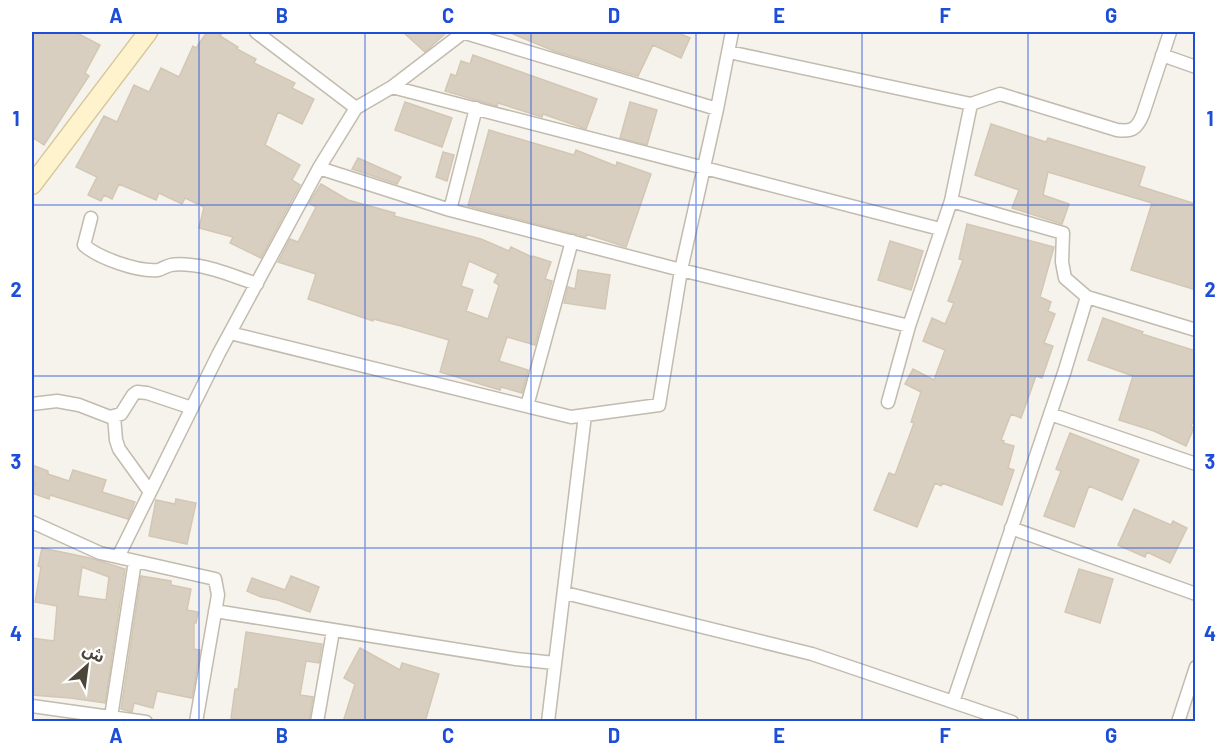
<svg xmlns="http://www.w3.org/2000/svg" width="1227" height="753" font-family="Barlow,'Noto Sans Arabic',sans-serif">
<rect width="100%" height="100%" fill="#f6f3ec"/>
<path fill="#d8cfc1" stroke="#d3c7b4" stroke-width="1.5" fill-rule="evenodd" d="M32 32H75L100 45 85 73 89 76 44 145 32 137Z
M207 32H223L220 36 238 47 237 49 256 59 254 63 295 83 292 88 314 99 302 124 278 112 265 145 300 165 292 180 300 185 261 258 230 243 233 237 199 228 204 207 185 198 182 204 159 193 156 200 119 184 112 199 104 195 101 201 88 195 97 177 76 167 104 116 117 122 134 85 149 92 161 68 179 77 193 46 196 48Z
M403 32H447L425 52Z
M508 32H676L690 38 681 58 653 45 638 76 554 51Z
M473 55 597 99 586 129 543 114 542 117 498 103 497 106 445 91 451 74 456 76 461 61 470 64Z
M405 102 452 118 442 147 395 130Z
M630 102 657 110 647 145 620 138Z
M991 124 1046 142 1048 138 1145 167 1139 186 1196 204V290L1131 270 1152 203 1048 172 1043 195 1069 204 1062 224 1012 208 1019 190 975 175Z
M489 130 574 155 576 150 616 166 617 162 651 174 626 247 586 234V237L468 206Z
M443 152 454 155 447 181 436 177Z
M358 158 401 177 397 184 352 169Z
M321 184 348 200 395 213 394 216 481 239 509 251 511 247 532 257 533 256 551 262 545 279 552 281 535 345 507 337 499 361 528 370 522 393 501 387 500 390 440 372 449 340 401 326 373 319V321L308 299 316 274 278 262 290 239 298 242 316 207 309 203ZM469 261 498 274 494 282 499 285 488 319 466 311 473 290 461 286Z
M967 224 1054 247 1040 297 1051 302 1048 311 1055 314 1044 343 1053 346 1042 378 1036 376 1021 418 1011 414 1001 440 1004 441 1003 443 1014 446 1008 468 1014 470 1002 505 942 483 941 486 935 483 917 527 874 510 889 473 895 475 914 423 911 422 921 392 905 384 913 369 934 380 945 350 923 341 932 318 945 324 954 303 948 301 963 260 959 259Z
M890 241 923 251 911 290 878 280Z
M578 270 610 275 605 309 564 303 568 287 575 289Z
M1103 318 1143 332 1142 334 1196 351V415L1191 426 1194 428 1186 446 1154 431 1119 420 1133 376 1088 360Z
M1070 433 1139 460 1122 500 1089 486 1074 527 1044 516 1061 471 1056 469Z
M32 465 48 471V474L69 481 73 470 106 480 102 492 135 502 133 507 128 519 50 495 49 499 32 493 35 483 32 481Z
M176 499 196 503 187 544 149 536 156 500 175 504Z
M1134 509 1171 525 1173 521 1187 528 1170 563 1147 552 1145 557 1118 545Z
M42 548 90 558 125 569 105 703 70 698 32 695V638L54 641 57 606 35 602 41 567 38 566ZM82 567 109 577 106 600 78 596Z
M1079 569 1113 579 1100 623 1065 612Z
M141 576 171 581V585L191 589 187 610 198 612 196 623H194V649L200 650 192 698 157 691 153 708 134 703 132 712 121 709Z
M291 576 319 587 310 612 278 600 261 597 247 591 252 578 285 590Z
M246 632 322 644 319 663 306 661 300 695 313 697 309 722H259L231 718 235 689H238Z
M360 648 400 670 402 663 439 674 425 722H343L355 684 344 678Z"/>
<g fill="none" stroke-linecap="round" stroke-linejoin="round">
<g stroke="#c2bbae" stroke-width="15">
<path id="street" d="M256 32 356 108
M462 32 717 109
M729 52 971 104
M1162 55 1196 67
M392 87 940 229
M319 168 450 210 681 270 909 326
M951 201 1063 233 1062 262 1065 278 1087 297 1196 330
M450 210 476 108
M91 218 84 245C98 258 138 272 158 270 162 269 166 266 171 265 180 263 190 265 199 266 218 269 238 278 257 284
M230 333 571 417 659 405 681 270 717 109 732 32
M888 402 909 326 951 201 971 104 1000 94 1117 130C1132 132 1137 129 1143 114L1170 32
M32 404 57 401 79 405 110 417 121 414 133 395 137 392 147 393 192 408
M527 406 572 241
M1050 414 1196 464
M114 416 116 440 119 449 150 492
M32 522 100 553 215 579 218 595 196 722
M1011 528 1196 594
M118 557 219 353 319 168 356 108 392 87 464 32
M565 593 812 654 1012 722
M215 611 516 659 555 663
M953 702 1065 370 1087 297
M32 706 146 722
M111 717 135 561
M317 722 333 631
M548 722 585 415
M1178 722 1196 667"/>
</g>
<g stroke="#d6c79b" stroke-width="21">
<path id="secondary" d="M32 185 148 32"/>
</g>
<use href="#street" stroke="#fff" stroke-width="12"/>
<use href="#secondary" stroke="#fff3cd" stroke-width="18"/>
</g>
<path fill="none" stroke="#1d4ed8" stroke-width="1.5" stroke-opacity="0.55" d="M199 32V722M365 32V722M531 32V722M696 32V722M862 32V722M1028 32V722M32 205H1196M32 376H1196M32 548H1196"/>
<rect width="1227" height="753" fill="none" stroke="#ffffff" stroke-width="66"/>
<g transform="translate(87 666) rotate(28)" stroke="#ffffff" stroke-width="4.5" paint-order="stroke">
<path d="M0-4.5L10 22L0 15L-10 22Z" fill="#4b4439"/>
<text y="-9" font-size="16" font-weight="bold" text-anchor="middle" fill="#4b4439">ش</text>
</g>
<rect x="33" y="33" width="1161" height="687" fill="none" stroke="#1d4ed8" stroke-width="2"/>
<g font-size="20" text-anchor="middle" font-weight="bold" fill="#1d4ed8">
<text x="116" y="23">A</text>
<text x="282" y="23">B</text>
<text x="448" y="23">C</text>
<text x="614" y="23">D</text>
<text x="779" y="23">E</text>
<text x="945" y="23">F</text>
<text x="1111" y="23">G</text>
<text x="16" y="126">1</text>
<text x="1210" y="126">1</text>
<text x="16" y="297">2</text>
<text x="1210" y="297">2</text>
<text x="16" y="469">3</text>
<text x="1210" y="469">3</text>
<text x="16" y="641">4</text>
<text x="1210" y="641">4</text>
<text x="116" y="743">A</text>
<text x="282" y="743">B</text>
<text x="448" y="743">C</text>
<text x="614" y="743">D</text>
<text x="779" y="743">E</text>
<text x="945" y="743">F</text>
<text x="1111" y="743">G</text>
</g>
</svg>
